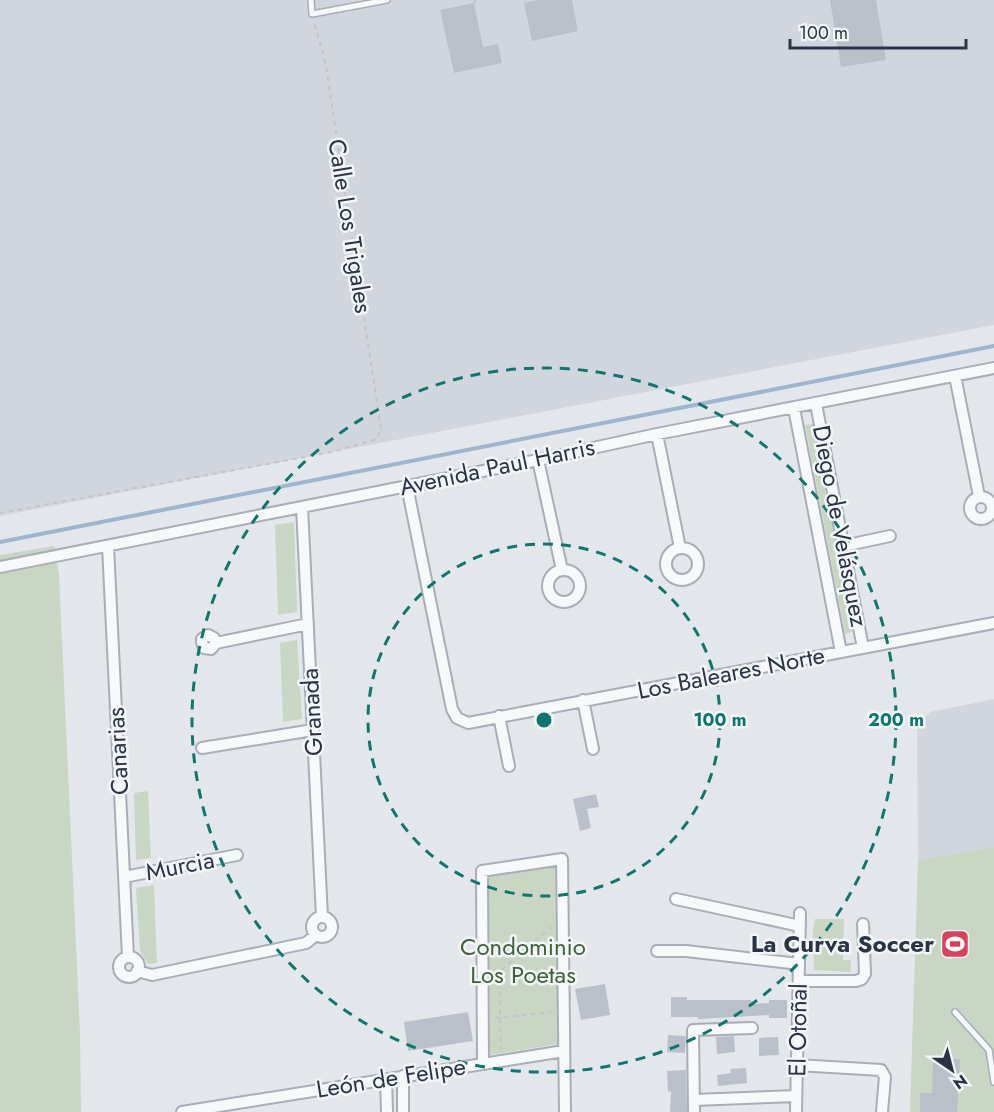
<svg xmlns="http://www.w3.org/2000/svg" width="994" height="1112" font-family="Jost,sans-serif">
<rect width="100%" height="100%" fill="#e3e7ec"/>
<path fill="#d1d6de" d="M0 0H994V325L0 516Z
M994 699V847L918 860 917 727 930 712Z"/>
<path fill="#c9d6c4" d="M813 424 852 632 845 634 805 425Z
M294 522 297 612 278 615 275 525Z
M54 546 59 574 80 1032 81 1112H0V555Z
M297 640 302 719 283 722 280 643Z
M148 791 151 858 136 860 134 793Z
M994 847V1112H910L918 860Z
M555 865 558 1044 490 1055 488 877Z
M154 885 157 963 148 964 140 951 136 888Z
M815 919H844L843 960H851L850 972 814 970 813 930Z"/>
<g fill="none" stroke-linecap="round" stroke-linejoin="round">
<path stroke="#9db5ce" stroke-width="4" d="M0 542 994 346"/>
</g>
<path fill="#bac0ca" d="M537 0H572L578 31 532 41 524 3Z
M830 0H876L886 60 841 67Z
M474 3 483 47 498 44 502 63 454 73 440 10Z
M596 794 599 807 587 809 591 828 580 831 573 799Z
M605 984 610 1015 581 1020 575 989Z
M671 997H687V1000H751L752 1004 769 1003V1000H787V1018H769V1015L698 1019V1017H671Z
M468 1012 473 1041 408 1051 404 1022Z
M668 1035 686 1036 685 1053 667 1052Z
M734 1036 735 1052 717 1054 716 1037Z
M778 1037 779 1055 759 1056V1038Z
M933 1059H960L957 1112H920V1093H932Z
M746 1068 747 1083 718 1086 717 1075 731 1073 730 1069Z
M686 1070 687 1112H670L671 1091 668 1092 667 1071Z"/>
<g fill="none" stroke-linecap="round" stroke-linejoin="round">
<g stroke="#a8aeb7" stroke-width="8">
<path id="lane" d="M311 0 312 14 387 0
M955 1012 989 1050 994 1082"/>
</g>
<g stroke="#a8aeb7" stroke-width="14">
<path id="street" d="M955 376 979 496
M816 404 863 648
M794 408 841 652
M657 434 680 548
M538 460 562 570
M407 486 452 709 457 718 468 723 994 623
M970 508a11 11 0 1 1 22 0a11 11 0 1 1-22 0Z
M302 507 322 917
M108 546 128 957
M843 546 890 536
M666 564a16 16 0 1 1 32 0a16 16 0 1 1-32 0Z
M0 567 538 460 657 434 994 368
M548 586a16 16 0 1 1 32 0a16 16 0 1 1-32 0Z
M216 643 214 638 208 635 202 639V642L204 648 211 649 216 643 308 624
M583 700 593 749
M499 716 509 766
M202 748 313 730
M124 877 237 855
M676 899 800 926
M312 927a10 10 0 1 1 20 0a10 10 0 1 1-20 0Z
M657 951H686L799 964
M119 967a10 10 0 1 1 20 0a10 10 0 1 1-20 0Z
M137 971 152 975 306 943 316 935
M799 981H856L862 979 865 974 863 924
M483 1064 482 871 562 859 565 1112
M797 1065 881 1070 885 1077 882 1112
M403 1076V1112
M386 1079 387 1112
M694 1100 796 1096
M182 1112 564 1051
M694 1112 693 1030 752 1028
M796 1112 800 913"/>
</g>
<path stroke="#c1c5cb" stroke-width="2" stroke-dasharray="4.5 4.5" stroke-linecap="butt" d="M474 3 476 0
M0 513 332 452 377 439 381 429 325 60 314 23
M495 1018 555 1012
M501 1050 499 972 551 927"/>
<use href="#lane" stroke="#f6f8fa" stroke-width="5"/>
<use href="#street" stroke="#f6f8fa" stroke-width="10"/>
</g>
<g fill="none" stroke="#0f766e" stroke-width="3" stroke-dasharray="10 8">
<circle cx="544" cy="720" r="176"/>
<circle cx="544" cy="720" r="352"/>
</g>
<defs>
<g id="stadium-square" transform="scale(1.5)"><rect x="-9" y="-9" width="18" height="18" rx="4" fill="#d6435b" stroke="#f3f6f9"/><path d="M0-5a6.5 5 0 1 0 0 10a6.5 5 0 1 0 0-10ZM-3.5-1.8h7v3.6h-7Z" fill="#fff"/></g>
</defs>
<g fill-rule="evenodd">
<use href="#stadium-square" x="955" y="944"/>
</g>
<g text-anchor="middle" stroke-width="5" stroke-linejoin="round" paint-order="stroke">
<g font-size="24" fill="#2a3446" stroke="#f3f6f9">
<text transform="translate(350 226) rotate(81)" y="8">Calle Los Trigales</text>
<text transform="translate(497 467) rotate(-12)" y="8">Avenida Paul Harris</text>
<text transform="translate(840 526) rotate(79)" y="8">Diego de Velásquez</text>
<text transform="translate(731 673) rotate(-11)" y="8">Los Baleares Norte</text>
<text transform="translate(312 712) rotate(-93)" y="8">Granada</text>
<text transform="translate(118 751) rotate(-93)" y="8">Canarias</text>
<text transform="translate(180 866) rotate(-11)" y="8">Murcia</text>
<text transform="translate(798 1030) rotate(-89)" y="8">El Otoñal</text>
<text transform="translate(391 1078) rotate(-9)" y="8">León de Felipe</text>
</g>
<g font-size="24" font-weight="bold" fill="#2a3446" stroke="#f3f6f9" text-anchor="end">
<text x="934" y="952">La Curva Soccer</text>
</g>
<g font-size="24" fill="#3f6236" stroke="#f3f6f9">
<text x="523" y="955">Condominio<tspan x="523" dy="28">Los Poetas</tspan></text>
</g>
</g>
<circle cx="544" cy="720" r="9" fill="#0f766e" stroke="#f3f6f9" stroke-width="3"/>
<g font-size="18" text-anchor="middle" font-weight="bold" fill="#0f766e" stroke="#f3f6f9" stroke-width="5" stroke-linejoin="round" paint-order="stroke">
<text x="720" y="726">100 m</text>
<text x="896" y="726">200 m</text>
</g>
<g transform="translate(952 1070) rotate(145)" stroke="#f3f6f9" stroke-width="4.5" paint-order="stroke">
<path d="M0-4.5L10 22L0 15L-10 22Z" fill="#2a3446"/>
<text y="-9" font-size="16" font-weight="bold" text-anchor="middle" fill="#2a3446">N</text>
</g>
<path d="M790 39v9h176v-9" fill="none" stroke="#2a3446" stroke-width="3"/>
<text x="799" y="39" font-size="18" fill="#2a3446" stroke="#f3f6f9" stroke-width="4.5" paint-order="stroke">100 m</text>
</svg>
